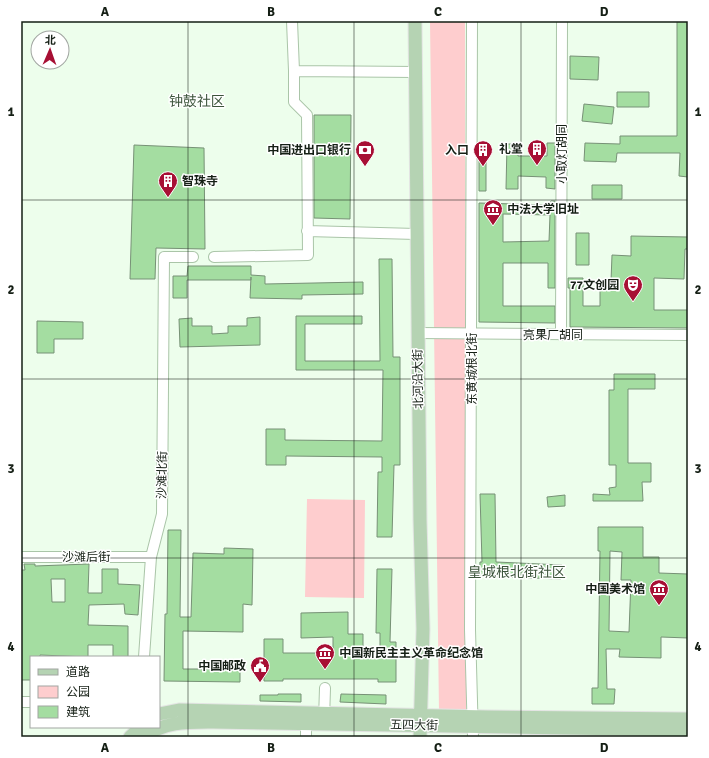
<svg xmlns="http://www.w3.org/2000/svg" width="709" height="758" font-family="Signika,'Noto Sans SC',sans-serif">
<rect width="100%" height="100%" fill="#edfeec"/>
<path fill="#fecdce" d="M430 21H465L466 711H439Z
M307 499 365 500 364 598 305 597Z"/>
<path fill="#a4dda1" stroke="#779176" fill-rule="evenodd" d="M677 21H688V177L679 176 680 153H617L616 162 584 161 585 143 620 144V136H677Z
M570 56 599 57 598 80 570 79Z
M617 92H649V107H617Z
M584 104 614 107 612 124 582 121Z
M314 115H351L350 219 314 218Z
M479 143H486V191H479Z
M547 143H555V189L546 188V177L518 176V189H506L507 144H518V156H547Z
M134 145 204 148 205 249 156 248 155 279H130Z
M592 185H622V199H592Z
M551 201H555V288H548V263H503V306H555V323L479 322V203L550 205ZM503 214 550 215 549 241 503 242Z
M576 233H589V265H576Z
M631 236 688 237V249H685L684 279 654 278V310H688V328L570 327V288H568V278H583V306H600V281H611L612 255 631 256Z
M379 259H392L393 357H400V465H394L392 537H377L378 472H382V457L286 456V465H266V429H285V440L382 441 383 370H296V316H362V324H305V361H380Z
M188 266H251V275L265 276V284L363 282V294L302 295V299L250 298 251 277V280H187V298H173V276H187Z
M260 317V345L180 347 179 319 192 318V326H212V334L228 333V326H247V318Z
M37 321 83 322V339H54V353H37Z
M614 374H655V389H628V463H651V482H642L643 501H593V494L610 495 609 488 616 487V465H609V390H614Z
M480 494H495L496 562 562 565 561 579 479 576 480 562H482Z
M565 495V506L548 507 547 497Z
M598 527H643V557H659V573L688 574V638L661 637V658L619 657 620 649H606L607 689H615L614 704H592V688H598L600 551H598ZM610 551 622 552 621 580H631L629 632 609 631Z
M168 530H181L180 617H191L193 553 224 554V548L253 549 252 605 243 604V632L183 631V669H240V682L164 681 165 614H167Z
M24 564H35V566L89 564 88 593H102V569H118V584L140 585 138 615 125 614 124 604 89 605 88 625 128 626V657H113V645H88V657L40 655V657H31V680H21V570H25ZM51 579H65V602H52Z
M377 569H392L390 642H396V682H378V679H283V681H264V639H283V653H333V637L301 638V613L348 612V634H363V653H380V633H376Z
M278 694H301V702L260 701V695H278Z
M341 694 386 695V704L340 702Z"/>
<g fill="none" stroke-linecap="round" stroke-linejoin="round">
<g stroke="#aac5a8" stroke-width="12">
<path id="minor" d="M292 21 294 71 416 72
M472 21 470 630 473 737
M307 231 416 234
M214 257 308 255 307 115 294 102V71
M418 333 688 335
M561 335 562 21
M21 557H151
M144 657 151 557 162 514 164 257H193
M21 702H31
M324 720 325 688
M306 737V723"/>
</g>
<g stroke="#e3e4e3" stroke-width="15">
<path id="major" d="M415 21 420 520 423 629 420 737
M159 714 179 710 487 717 688 719
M130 737 141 727
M144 737C165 721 188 722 213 722L688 730"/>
</g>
<use href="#minor" stroke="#fff" stroke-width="10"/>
<use href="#major" stroke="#b5d3b3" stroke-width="13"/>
</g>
<path fill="none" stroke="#151f15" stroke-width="1" stroke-opacity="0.55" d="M188 21V737M354 21V737M521 21V737M21 200H688M21 379H688M21 558H688"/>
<defs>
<g id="building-pin" transform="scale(1)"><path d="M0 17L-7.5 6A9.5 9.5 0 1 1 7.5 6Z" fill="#a70f34" stroke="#fff"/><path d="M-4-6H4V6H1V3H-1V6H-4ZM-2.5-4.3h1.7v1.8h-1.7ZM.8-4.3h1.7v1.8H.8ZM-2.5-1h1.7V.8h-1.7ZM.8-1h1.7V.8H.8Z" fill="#fff"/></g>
<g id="bank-pin" transform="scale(1)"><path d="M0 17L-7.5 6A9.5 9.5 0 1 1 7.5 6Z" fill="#a70f34" stroke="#fff"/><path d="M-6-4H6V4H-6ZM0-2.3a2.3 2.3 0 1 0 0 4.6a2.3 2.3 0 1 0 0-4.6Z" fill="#fff"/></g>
<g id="museum-pin" transform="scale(1)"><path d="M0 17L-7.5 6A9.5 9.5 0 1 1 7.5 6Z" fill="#a70f34" stroke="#fff"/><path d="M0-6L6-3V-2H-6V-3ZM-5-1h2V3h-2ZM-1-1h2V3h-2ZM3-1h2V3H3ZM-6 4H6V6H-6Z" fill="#fff"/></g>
<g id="theatre-pin" transform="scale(1)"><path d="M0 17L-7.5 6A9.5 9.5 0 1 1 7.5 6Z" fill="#a70f34" stroke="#fff"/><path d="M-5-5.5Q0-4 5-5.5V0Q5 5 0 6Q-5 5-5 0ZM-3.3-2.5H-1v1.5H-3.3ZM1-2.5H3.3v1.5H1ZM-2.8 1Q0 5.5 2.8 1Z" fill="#fff"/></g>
<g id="civic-pin" transform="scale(1)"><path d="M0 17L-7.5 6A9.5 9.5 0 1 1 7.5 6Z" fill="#a70f34" stroke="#fff"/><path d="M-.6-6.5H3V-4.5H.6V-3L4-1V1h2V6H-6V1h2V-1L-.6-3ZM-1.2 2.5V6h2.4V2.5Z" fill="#fff"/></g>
</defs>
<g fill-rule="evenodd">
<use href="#building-pin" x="537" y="149"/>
<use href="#bank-pin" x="365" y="150"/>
<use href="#building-pin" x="483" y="150"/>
<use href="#building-pin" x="168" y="181"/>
<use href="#museum-pin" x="493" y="209"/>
<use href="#theatre-pin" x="633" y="285"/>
<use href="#museum-pin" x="659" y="589"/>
<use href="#museum-pin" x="325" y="653"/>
<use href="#civic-pin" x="260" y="666"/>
</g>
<g text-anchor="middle" stroke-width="3" stroke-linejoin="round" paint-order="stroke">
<g font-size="12" font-weight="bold" fill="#151f15" stroke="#fff" text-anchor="end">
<text x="523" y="153">礼堂</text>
<text x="351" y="154">中国进出口银行</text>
<text x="469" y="154">入口</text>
<text x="182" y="185" text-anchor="start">智珠寺</text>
<text x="507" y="213" text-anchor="start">中法大学旧址</text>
<text x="619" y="289">77文创园</text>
<text x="645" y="593">中国美术馆</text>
<text x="339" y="657" text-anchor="start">中国新民主主义革命纪念馆</text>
<text x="246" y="670">中国邮政</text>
</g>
<g font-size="12" fill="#151f15" stroke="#fff">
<text transform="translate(562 154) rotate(-90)" y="4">小取灯胡同</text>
<text x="553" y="339">亮果厂胡同</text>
<text transform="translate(472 369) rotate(-90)" y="4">东黄城根北街</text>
<text transform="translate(418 379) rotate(-91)" y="4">北河沿大街</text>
<text transform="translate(162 475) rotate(-89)" y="4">沙滩北街</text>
<text x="86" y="561">沙滩后街</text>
<text transform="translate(414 725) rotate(1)" y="4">五四大街</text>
</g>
<g font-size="14" fill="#3c543b" stroke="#fff">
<text x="197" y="106">钟鼓社区</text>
<text x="517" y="577">皇城根北街社区</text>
</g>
</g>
<rect width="709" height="758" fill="none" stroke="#ffffff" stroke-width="44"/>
<rect x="30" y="656" width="130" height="72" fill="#ffffff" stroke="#a1a5a1"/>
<rect x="38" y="669" width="20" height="6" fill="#b5d3b3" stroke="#a1a5a1"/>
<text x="66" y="676" font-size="12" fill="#151f15">道路</text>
<rect x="38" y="686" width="20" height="12" fill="#fecdce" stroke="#a1a5a1"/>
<text x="66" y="696" font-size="12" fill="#151f15">公园</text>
<rect x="38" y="706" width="20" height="12" fill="#a4dda1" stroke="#a1a5a1"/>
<text x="66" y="716" font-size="12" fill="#151f15">建筑</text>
<g transform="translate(50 50) rotate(2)"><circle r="19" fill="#ffffff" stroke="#a1a5a1"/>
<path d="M0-3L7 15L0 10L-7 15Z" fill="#a70f34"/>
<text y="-6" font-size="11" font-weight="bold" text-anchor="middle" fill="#151f15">北</text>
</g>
<rect x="22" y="22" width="665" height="714" fill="none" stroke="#151f15" stroke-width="1.5"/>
<g font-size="13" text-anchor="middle" font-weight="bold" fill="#151f15">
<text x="105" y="16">A</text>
<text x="271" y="16">B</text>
<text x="438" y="16">C</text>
<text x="604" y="16">D</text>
<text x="11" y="116">1</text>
<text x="698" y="116">1</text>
<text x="11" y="294">2</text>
<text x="698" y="294">2</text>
<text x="11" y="473">3</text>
<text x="698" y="473">3</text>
<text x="11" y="651">4</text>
<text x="698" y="651">4</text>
<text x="105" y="752">A</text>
<text x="271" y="752">B</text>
<text x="438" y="752">C</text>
<text x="604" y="752">D</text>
</g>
</svg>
